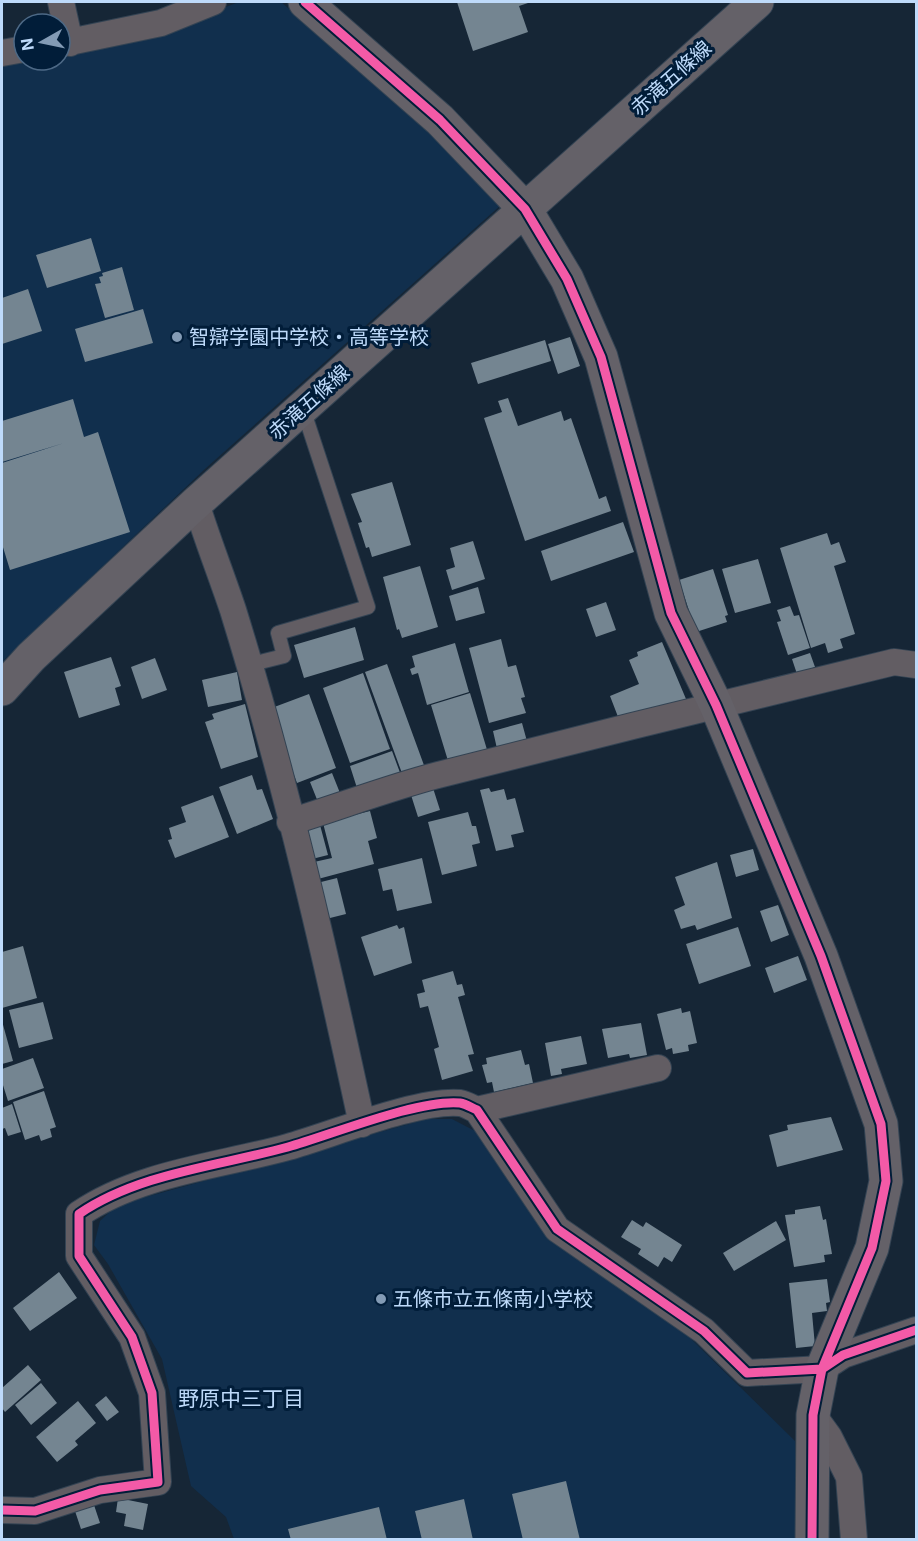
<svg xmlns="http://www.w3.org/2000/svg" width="918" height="1541" font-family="Inter,'Noto Sans JP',sans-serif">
<rect width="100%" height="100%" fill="#162636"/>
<path fill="#112f4d" d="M239 2H281L410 114 501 205 206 468 2 662V61L60 60V55L184 23Z
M427 1119H452L475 1131 537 1223 576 1258 686 1334 795 1441 800 1539H234L226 1517 191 1486 162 1359 108 1264 94 1245 100 1221 117 1205Z"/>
<path fill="#748591" d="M457 2H531L519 6 528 32 473 51Z
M91 238 101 271 47 288 36 255Z
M122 267 134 310 105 318 95 284 101 283 99 277 103 276 102 273Z
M28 289 42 331 2 344V298Z
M143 309 153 343 85 362 75 329Z
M570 337 580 366 558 374 548 344Z
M545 340 551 361 478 384 471 363Z
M508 398 518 426 561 411 564 421 571 418 599 499 606 496 611 511 525 541 484 418 502 412 498 401Z
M73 399 84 437 98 432 130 532 10 570 2 544V463L64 443 2 462V421Z
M392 482 411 545 372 557 369 547 366 548 358 523 362 522 351 494Z
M623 522 634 552 551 581 541 551Z
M827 533 831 545 839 542 846 562 834 566 855 634 840 639 843 648 828 653 825 643 811 648 780 548Z
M473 541 485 579 452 590 446 570 455 567 450 548Z
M758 559 771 603 735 613 722 569Z
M420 566 438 627 402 638 399 629 397 630 383 577Z
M713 569 728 615 725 616 727 622 696 632 679 580Z
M478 587 485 613 456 621 449 596Z
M606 602 616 630 596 637 586 609Z
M790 606 794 616 799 615 810 648 788 655 777 622 781 621 777 610Z
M355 627 364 660 304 678 294 645Z
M501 639 508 667 516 665 525 697 521 698 526 713 489 723 469 648Z
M662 642 686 699 654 713 620 722 610 696 639 684 629 660 638 656 637 652Z
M455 643 469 692 427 705 418 673 412 675 410 669 415 667 412 656Z
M810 653 815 667 797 674 792 659Z
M111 657 121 686 115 688 120 705 79 718 64 672Z
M155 658 167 690 142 699 131 667Z
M387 664 425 768 403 776 365 672Z
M237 672 242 700 208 707 202 680Z
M363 673 390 749 350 763 323 688Z
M470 693 488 753 449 764 431 705Z
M309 694 336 768 297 783 269 709Z
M245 704 258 757 221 769 205 722 214 719 212 714Z
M522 723 528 745 498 753 493 731Z
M392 751 402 778 357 788 350 766Z
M332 773 342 798 320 807 310 782Z
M252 775 257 790 262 789 273 819 237 834 219 787Z
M433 788 440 810 418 817 411 795Z
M489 788 491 792 504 789 507 800 515 798 524 832 511 835 514 847 496 851 480 790Z
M213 795 229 837 175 858 168 840 172 839 169 828 186 822 181 807Z
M370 811 377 838 368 841 374 864 318 879 314 862 332 858 323 823Z
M468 812 472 826H476L480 843 472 845 477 866 442 875 428 822Z
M320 825 328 855 312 859 304 829Z
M753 849 759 870 736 877 730 855Z
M422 858 432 903 397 911 392 889 383 891 378 869Z
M717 862 732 918 697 930 695 925 681 929 674 910 685 905 675 877Z
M337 878 346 914 326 919 317 883Z
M778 905 789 935 771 942 760 911Z
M397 925 399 929 404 927 412 963 374 976 361 937Z
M738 927 751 966 699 984 686 944Z
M23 946 37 998 2 1008V952Z
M798 956 807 980 774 993 765 968Z
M453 971 457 985 462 984 465 995 458 997 474 1054 468 1055 473 1071 442 1080 434 1049 439 1047 428 1006 420 1008 417 994 425 992 422 980Z
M43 1002 53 1039 19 1048 9 1010Z
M681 1008 682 1013 690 1011 697 1043 688 1045 689 1051 673 1054 672 1048 666 1050 657 1014Z
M2 1021 13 1061 2 1064Z
M641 1023 647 1055 630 1058 629 1054 608 1058 602 1029Z
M581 1036 587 1064 561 1069 562 1074 551 1076 545 1043Z
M521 1050 525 1065 529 1064 533 1083 494 1092 492 1082 487 1083 482 1065 487 1064 486 1058Z
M33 1058 44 1088 8 1101 2 1082V1069Z
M44 1091 56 1127 50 1129 52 1137 41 1141 39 1135 25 1140 13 1102Z
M12 1104 21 1132 8 1136 5 1128 2 1129V1108Z
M831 1117 843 1150 777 1167 769 1135 788 1130 787 1125Z
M820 1206 823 1220 826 1219 832 1254 824 1255 825 1262 794 1267 785 1215 795 1214V1210Z
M632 1220 643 1227 646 1222 682 1245 672 1262 664 1257 658 1267 638 1254 641 1249 621 1237Z
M776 1221 786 1240 734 1271 723 1253Z
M59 1272 77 1298 30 1331 13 1308Z
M827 1279 830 1302 826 1303 827 1311 812 1313 815 1346 796 1348 789 1283Z
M28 1365 41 1380 5 1412 2 1408V1388Z
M41 1383 57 1403 31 1425 15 1405Z
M106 1396 119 1412 107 1421 95 1405Z
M78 1401 96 1423 75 1441 78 1445 57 1462 36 1437Z
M566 1481 580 1540H523L512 1494Z
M118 1498 148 1504 143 1530 124 1526 126 1514 116 1512Z
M464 1499 473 1540H422L415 1511Z
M94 1505 100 1523 81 1529 75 1511Z
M379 1507 387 1540H291L288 1529Z"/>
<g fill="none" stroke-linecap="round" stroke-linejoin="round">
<g stroke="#334353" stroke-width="16">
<path id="lane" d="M248 665 284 656 278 633 368 607 303 409"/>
</g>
<g stroke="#334353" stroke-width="28">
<path id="street" d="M61 2 70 43
M60 44 161 23 213 2
M2 53 24 49
M196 503C207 539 221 574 233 610 285 778 325 952 362 1124
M290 822C339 807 388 788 438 775 590 736 741 699 894 662L916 665
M477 1110 658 1068
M813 1415 829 1437 849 1477 854 1540
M2 1510 35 1511 100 1490 158 1482 152 1393 132 1337 79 1256V1214C139 1173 219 1166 288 1147 331 1135 419 1099 460 1103 466 1104 472 1108 477 1110L557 1229 704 1331 747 1373 822 1369 843 1355 916 1330"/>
</g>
<g stroke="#334353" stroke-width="35">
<path id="secondary" d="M305 2 440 120 525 209 567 279 601 357 671 613 716 705 821 956 881 1124 886 1181 872 1248 822 1369 813 1415 812 1540
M2 689 31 657 196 503 757 2"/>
</g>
<use href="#lane" stroke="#625d63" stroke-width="14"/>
<use href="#street" stroke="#625d63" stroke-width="26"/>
<use href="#secondary" stroke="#646168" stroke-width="33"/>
<g stroke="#011d39" stroke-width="13">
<path id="cycleway" d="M305 2 440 120 525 209 567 279 601 357 671 613 716 705 821 956 881 1124 886 1181 872 1248 822 1369 813 1415 812 1540
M2 1510 35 1511 100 1490 158 1482 152 1393 132 1337 79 1256V1214C139 1173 219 1166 288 1147 331 1135 419 1099 460 1103 466 1104 472 1108 477 1110L557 1229 704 1331 747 1373 822 1369 843 1355 916 1330"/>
</g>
<use href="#cycleway" stroke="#f35aa7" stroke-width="9"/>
</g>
<g fill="#839bb5" stroke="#011d39" stroke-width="2">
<circle cx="177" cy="337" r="6"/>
<circle cx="381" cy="1299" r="6"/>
</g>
<g text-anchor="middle" stroke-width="6" stroke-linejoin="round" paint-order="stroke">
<g font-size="20" fill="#bedafa" stroke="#011d39">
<text transform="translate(671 78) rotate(-42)" y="7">赤滝五條線</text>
<text transform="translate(309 402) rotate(-42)" y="7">赤滝五條線</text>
</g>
<g font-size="20" fill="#bedafa" stroke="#011d39" text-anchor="start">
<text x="189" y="344">智辯学園中学校・高等学校</text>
<text x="393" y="1306">五條市立五條南小学校</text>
</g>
<g font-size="21" fill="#bedafa" stroke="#011d39">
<text x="241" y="1406">野原中三丁目</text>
</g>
</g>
<rect width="918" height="1541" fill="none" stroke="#bedafa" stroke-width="6"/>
<g transform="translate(42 42) rotate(261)"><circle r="28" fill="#011d39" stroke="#4d6986" stroke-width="1.5"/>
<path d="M0-4.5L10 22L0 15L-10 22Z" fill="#839bb5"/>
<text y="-9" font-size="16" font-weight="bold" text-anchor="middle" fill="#bedafa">N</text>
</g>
</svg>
